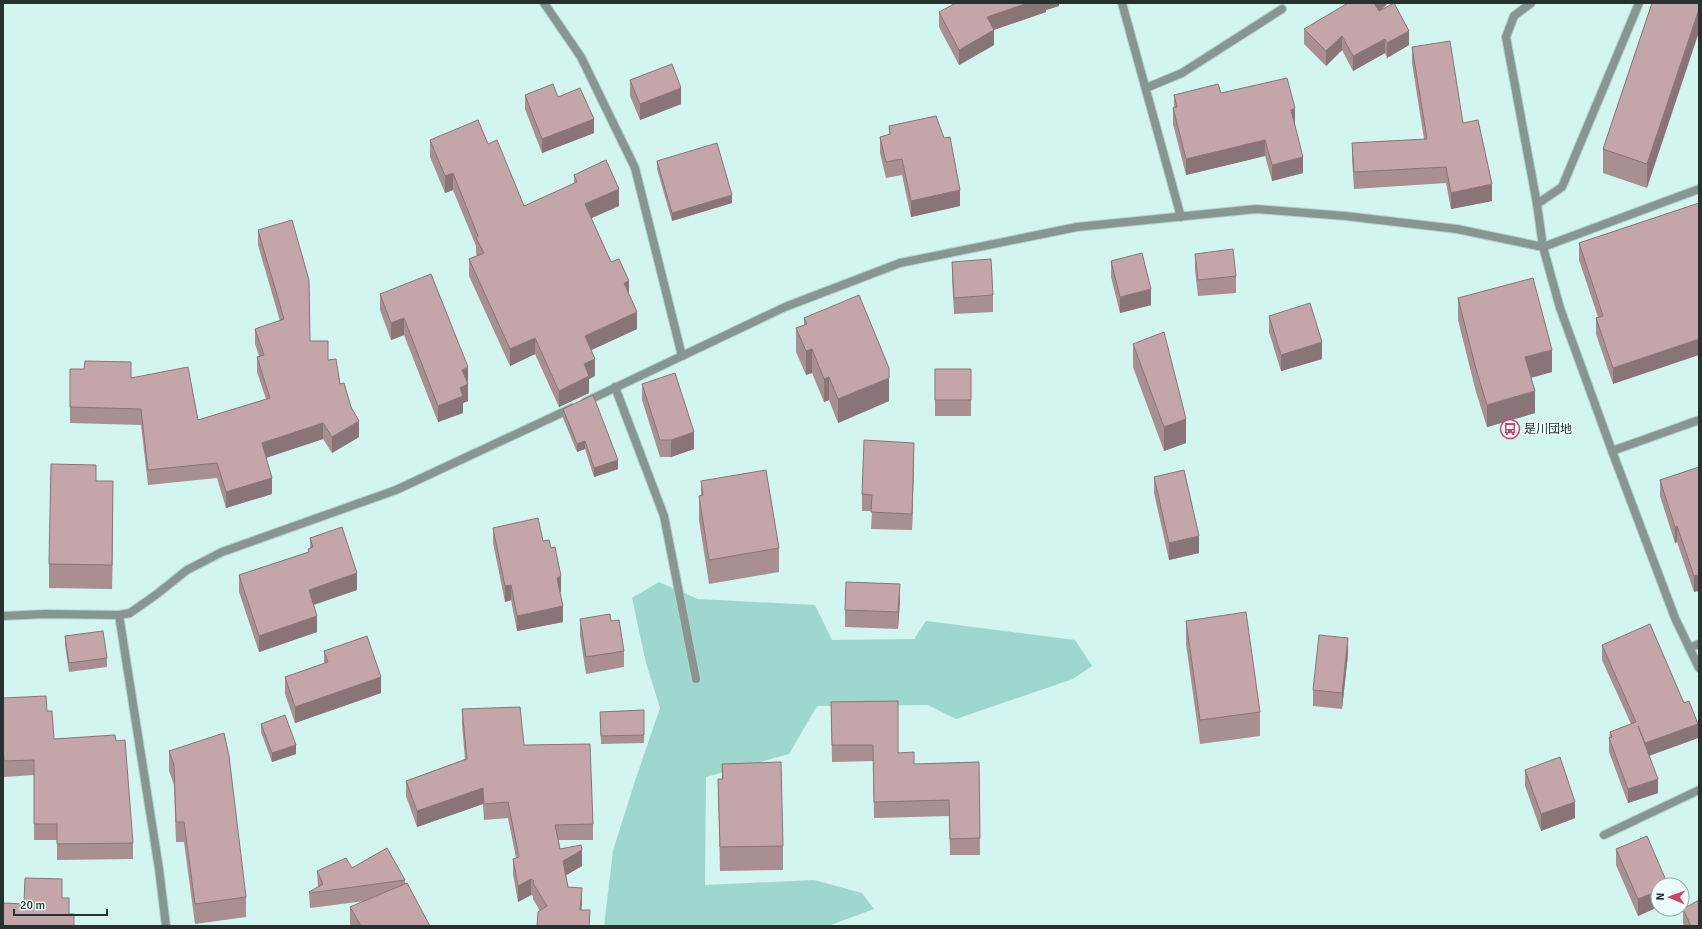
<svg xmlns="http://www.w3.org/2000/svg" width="1702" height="929" font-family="Signika,'Noto Sans JP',sans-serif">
<rect width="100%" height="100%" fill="#d2f5ef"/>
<path fill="#9ed7cd" d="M659 582 698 599 815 605 832 640 914 639 926 621 1075 640 1092 666 1073 679 956 719 928 705 817 706 789 754 706 777 705 885 814 880 862 893 874 909 828 926H604L613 851 634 784 660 708 646 663 632 598Z"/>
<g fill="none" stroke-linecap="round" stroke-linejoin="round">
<g stroke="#b3d2cd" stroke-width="10">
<path id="service" d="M1537 204 1562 187 1639 3"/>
</g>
<g stroke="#b3d2cd" stroke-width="10">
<path id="minor" d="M544 3 581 57 635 168 682 356
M1122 3 1181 217
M1531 3 1514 16 1506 37 1537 204 1543 247 1699 189
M1146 88 1182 73 1282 9
M615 387 664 516 696 679
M1612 451 1675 618 1699 668
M119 615 159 869 166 926
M1689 648 1699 644
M1604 835 1699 790"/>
</g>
<g stroke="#b3d2cd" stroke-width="10">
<path id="tertiary" d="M585 402 785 307 900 263 1077 227 1256 209 1345 216 1457 229 1543 247 1560 308 1612 451 1699 420
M3 616 45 614 119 615 130 613 157 594 187 570 222 552 396 490 572 408"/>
</g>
<use href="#service" stroke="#889693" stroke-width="8"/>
<use href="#minor" stroke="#889693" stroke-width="8"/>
<use href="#tertiary" stroke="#889693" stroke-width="8"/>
</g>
<path fill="#a98e92" d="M1059 3V6L1046 10V12L994 30V45L959 65 939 27V12Z
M1387 3V4L1382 9 1409 45 1387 58 1385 53 1353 71 1342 50 1326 66 1304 44V29Z
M1652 3 1647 188 1603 173V149Z
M1412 47 1463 123 1492 201 1451 209 1446 183 1354 189 1352 159V143L1424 139 1412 63Z
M630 80 681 104 640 120 630 96Z
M1221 93 1295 125 1303 173 1272 181 1265 156 1186 175 1173 124V108L1174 107V95Z
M525 95 558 97 594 133 542 153 525 109Z
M889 126 960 206 911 217 902 175 886 178 880 153V137L889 135Z
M430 140 488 144 524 206 574 184V175L619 206 591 218 611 262 629 295 637 329 591 350 595 376 589 379V393L559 407 535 354 510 366 469 276V259L477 256 476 254V246L453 190 445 193 430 157Z
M657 161 732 203 672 221 657 169Z
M1699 203 1613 384 1596 334V318L1598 317 1579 260V243Z
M258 230 310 341 328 360 340 384 359 437 332 453 323 439 266 458 272 494 226 508 217 478 148 485 141 425 70 423V369H84L131 378 198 420 266 399 257 372V357L259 356 255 344V329L280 321 258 245Z
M1195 254 1236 276V293L1198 296 1195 270Z
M1111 261 1151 305 1120 313 1111 277Z
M952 262 993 295V312L954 314 952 278Z
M380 294 468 384V401L463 403V413L438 422 404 335 391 340 380 310Z
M1458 298 1552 372 1531 378 1535 413 1487 427 1476 392 1458 320Z
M1269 316 1322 359 1281 371 1269 332Z
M804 318 889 401 838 423 829 400 824 402 812 373 806 375 796 352V328L804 325Z
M1133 344 1186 443 1164 451 1133 367Z
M935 369H971V416H935Z
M642 384 694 449 671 457H660L642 400Z
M563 409 618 469 594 477 585 449 577 452 563 418Z
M914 459 912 530 871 529 872 511H862V494Z
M1699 467 1694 592 1677 542 1675 543 1660 496V480Z
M1154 477 1199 553 1169 560 1154 493Z
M96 481 113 505 112 589 49 588V564Z
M701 481 779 548V572L709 584 699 520V496H701Z
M493 528 543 541 561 592H560L563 622 517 631 511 600 505 602 493 543Z
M310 538 357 590 314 605 317 632 259 652 239 592V575L308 552V549L310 548Z
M900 600 898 629 845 627V610Z
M580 619 611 621 624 651V667L586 674 580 635Z
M1186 621 1260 712V736L1200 744 1186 644Z
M65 636 107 658V667L69 672 65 645Z
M1602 645 1698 738 1649 756 1658 793 1628 803 1609 752V738L1610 732 1631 724 1602 660Z
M324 651 381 693 295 723 285 694V677L324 664Z
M1348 654 1342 709 1313 706V690Z
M3 698 47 711 54 739 116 741 133 843V859L57 860V840H34V775L4 777 3 765Z
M831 702 914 764 979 762 980 855H950L949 816 874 818 873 761 832 762Z
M462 709 524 745 593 824V840H558L560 849 582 866 566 875 568 887 582 904 540 911 533 899V896L531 895 518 902 513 874V859L516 858 508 818 484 820 483 804 417 827 406 796V781L465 759 462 725Z
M644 710V743L601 744 600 712Z
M261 724 296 754 272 762 261 732Z
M169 751 246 897V917L195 924 184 842H176L174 785 169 771Z
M722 764 783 846V870L720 871 718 779H722Z
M1525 770 1575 818 1541 831 1525 786Z
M1616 849 1658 885V907L1638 916 1616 865Z
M352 868 405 880V884L430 926H351L350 924V907L365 901 310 908 309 892 318 887 317 871Z
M1683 909 1699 926H1684L1683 923Z"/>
<path fill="#897477" d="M1028 3H1059V6L1046 10V12L987 32V17Z
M1374 3H1387V4L1374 17Z
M1699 9V32L1647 188V164Z
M994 30V45L959 65V50Z
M1409 31V45L1387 58V43Z
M1342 36V50L1326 66V51Z
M1385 39V53L1353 71V56Z
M681 88V104L640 120V104Z
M1295 108V125L1291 126V110Z
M594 119V133L542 153V139Z
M1265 140V156L1186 175V159Z
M1303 157V173L1272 181V165Z
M453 173V190L445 193V176Z
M1492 184V201L1451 209V193Z
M619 189V206L585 221V204Z
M960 190V206L911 217V201Z
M732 195V203L672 221V213Z
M629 281V297L624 283Z
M1151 289V305L1120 313V297Z
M637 312V329L585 353V336Z
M404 318V335L391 340V323Z
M535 338V354L510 366V349Z
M1699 339V355L1613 384V368Z
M1322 342V359L1281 371V355Z
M812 349V373L806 375V351Z
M1552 350V372L1525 379V357Z
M595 359V376L589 379V393L559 407V391L584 364Z
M468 367V384L462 370Z
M829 377V400L824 402V379Z
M889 378V401L838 423V399Z
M468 384V401L463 403V413L438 422V406L460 388Z
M1535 391V413L1487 427V405Z
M1186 419V443L1164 451V427Z
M359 421V437L332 453V437Z
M323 423V439L262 459V443Z
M694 432V449L671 457V440Z
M585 441V449L577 452V444Z
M914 443V459L912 530V514Z
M618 460V469L594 477V468Z
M272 478V494L226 508V492Z
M113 481V505L112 589V565Z
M1677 526V542L1675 543V527Z
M1199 536V553L1169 560V543Z
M357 573V590L309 606V590Z
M1699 575V591L1694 592V576Z
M561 576V592L557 593V578Z
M900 584V600L898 629V612Z
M511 585V600L505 602V586Z
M563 606V622L517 631V616Z
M317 616V632L259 652V636Z
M1348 638V654L1342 709V693Z
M381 677V693L295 723V707Z
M1698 724V738L1645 757V743Z
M296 745V754L272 762V753Z
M1658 779V793L1628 803V789Z
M483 788V804L417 827V811Z
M1575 802V818L1541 831V814Z
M582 850V866L563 877V861Z
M531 879V895L518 902V886Z
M582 888V904L580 926V910Z
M1658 891V907L1638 916V899Z"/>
<path fill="#c4a5aa" stroke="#897477" d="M956 3H1028L987 17 994 30 959 50 939 12Z
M1348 3H1374L1379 11 1394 3 1409 31 1387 43 1385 39 1353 56 1342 36 1326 51 1304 29Z
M1652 3H1699V9L1647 164 1603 149Z
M1450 41 1463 123 1478 120 1492 184 1451 193 1446 167 1354 172 1352 143 1427 139 1412 47Z
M672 64 681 88 640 104 630 80Z
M1287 78 1295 108 1291 110 1303 157 1272 165 1265 140 1186 159 1173 108 1177 107 1174 95 1218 84 1221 93Z
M553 84 558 97 580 88 594 119 542 139 525 95Z
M936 116 944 138 950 137 960 190 911 201 902 159 886 162 880 137 890 134 889 126Z
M478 120 488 144 497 140 524 206 577 182 574 175 606 160 619 189 585 204 611 262 619 259 629 281 624 283 637 312 585 336 595 359 584 364 589 376 559 391 535 338 510 349 469 259 484 253 476 238 478 236 453 173 445 176 430 140Z
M717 143 732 195 672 213 657 161Z
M1699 203V339L1613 368 1596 318 1603 316 1579 243Z
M292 220 309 280 310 341H328V360L336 359 340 384 344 383 351 407 359 421 332 437 323 423 262 443 272 478 226 492 217 463 148 470 141 409 70 407V369H84L85 361 131 362V378L188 367 198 420 270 398 257 357 264 355 255 329 284 319 258 230Z
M1233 249 1236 276 1198 280 1195 254Z
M1142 253 1151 289 1120 297 1111 261Z
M991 259 993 295 954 298 952 262Z
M431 274 468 367 462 370 468 384 460 388 463 396 438 406 404 318 391 323 380 294Z
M1533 278 1552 350 1525 357 1535 391 1487 405 1476 369 1458 298Z
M859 295 889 368V378L838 399 829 377 824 379 812 349 806 351 796 328 807 324 804 318Z
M1310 303 1322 342 1281 355 1269 316Z
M1164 332 1186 419 1164 427 1133 344Z
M935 369H971V400H935Z
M675 373 694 432 671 440H660L642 384Z
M593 395 618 460 594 468 585 441 577 444 563 409Z
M864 440 914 443 912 514 871 512 872 495 862 494Z
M51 464 96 465V481H113L112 565 49 564Z
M1699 467V575L1694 576 1677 526 1675 527 1660 480Z
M766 470 779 548 709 560 699 496 703 495 701 481Z
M1184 470 1199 536 1169 543 1154 477Z
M538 518 543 541 549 540 551 548 555 547 561 576 557 578 563 606 517 616 511 585 505 586 493 528Z
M342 527 357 573 309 590 317 616 259 636 239 575 309 552 308 549 313 547 310 538Z
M846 582 900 584 898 612 845 610Z
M1246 612 1260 712 1200 720 1186 621Z
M610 614 611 621 619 620 624 651 586 657 580 619Z
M1650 624 1684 703 1689 701 1698 724 1645 743 1638 726 1658 779 1628 789 1609 738 1612 737 1610 732 1636 722 1602 645Z
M103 631 107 658 69 663 65 636Z
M1319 635 1348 638 1342 693 1313 690Z
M367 636 381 677 295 707 285 677 328 662 324 651Z
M46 696 47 711H52L54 739 115 735 116 741 125 740 133 843 57 844V824H34V760L4 761 3 750V698Z
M898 701V753L914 752V764L979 762 980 838 950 839 949 800 874 802 873 745H832L831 702Z
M520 707 524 745 590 744 593 824 555 825 560 849 581 845 582 850 563 861 568 887 582 888 580 910H590L589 926H537L538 912 547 906 533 883 534 881 531 879 518 886 513 859 519 857 508 802 484 804 483 788 417 811 406 781 467 759 462 709Z
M644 710V735L601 736 600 712Z
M285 715 296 745 272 753 261 724Z
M224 733 229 756 246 897 195 904 184 822H176L174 765 169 751Z
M1560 757 1575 802 1541 814 1525 770Z
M781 762 783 846 720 847 718 779H723L722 764Z
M1647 836 1668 885H1658V891L1638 899 1616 849Z
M387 848 405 880 310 893 309 892 323 884 317 871 346 858 352 868Z
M25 878 62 879V898H69V914H74V926H3V903L24 904Z
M407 883 430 926H380L379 925 377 926H361L350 907Z
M1699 900V926H1691L1683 909Z"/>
<defs>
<g id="bus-ring" transform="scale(1)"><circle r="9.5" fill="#eafffb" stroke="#d04269" stroke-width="1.5"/><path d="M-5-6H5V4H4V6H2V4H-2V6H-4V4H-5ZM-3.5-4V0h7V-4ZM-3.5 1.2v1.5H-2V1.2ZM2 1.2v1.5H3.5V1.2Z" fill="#d04269"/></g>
</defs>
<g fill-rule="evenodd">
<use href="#bus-ring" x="1510" y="429"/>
</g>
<g text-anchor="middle" stroke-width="3.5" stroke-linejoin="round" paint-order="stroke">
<g font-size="12" fill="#253230" stroke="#eafffb" text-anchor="start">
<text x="1524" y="433">是川団地</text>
</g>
</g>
<rect width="1702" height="929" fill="none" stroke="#253230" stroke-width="8"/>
<g transform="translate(1670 897) rotate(272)"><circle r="19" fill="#eafffb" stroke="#9badaa"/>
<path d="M0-3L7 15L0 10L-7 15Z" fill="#d04269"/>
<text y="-6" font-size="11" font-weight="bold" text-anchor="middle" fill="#253230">N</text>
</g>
<path d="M14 909v6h93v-6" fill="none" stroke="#253230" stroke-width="2"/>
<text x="20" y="909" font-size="12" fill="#253230" stroke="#eafffb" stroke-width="3" paint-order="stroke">20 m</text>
</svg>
